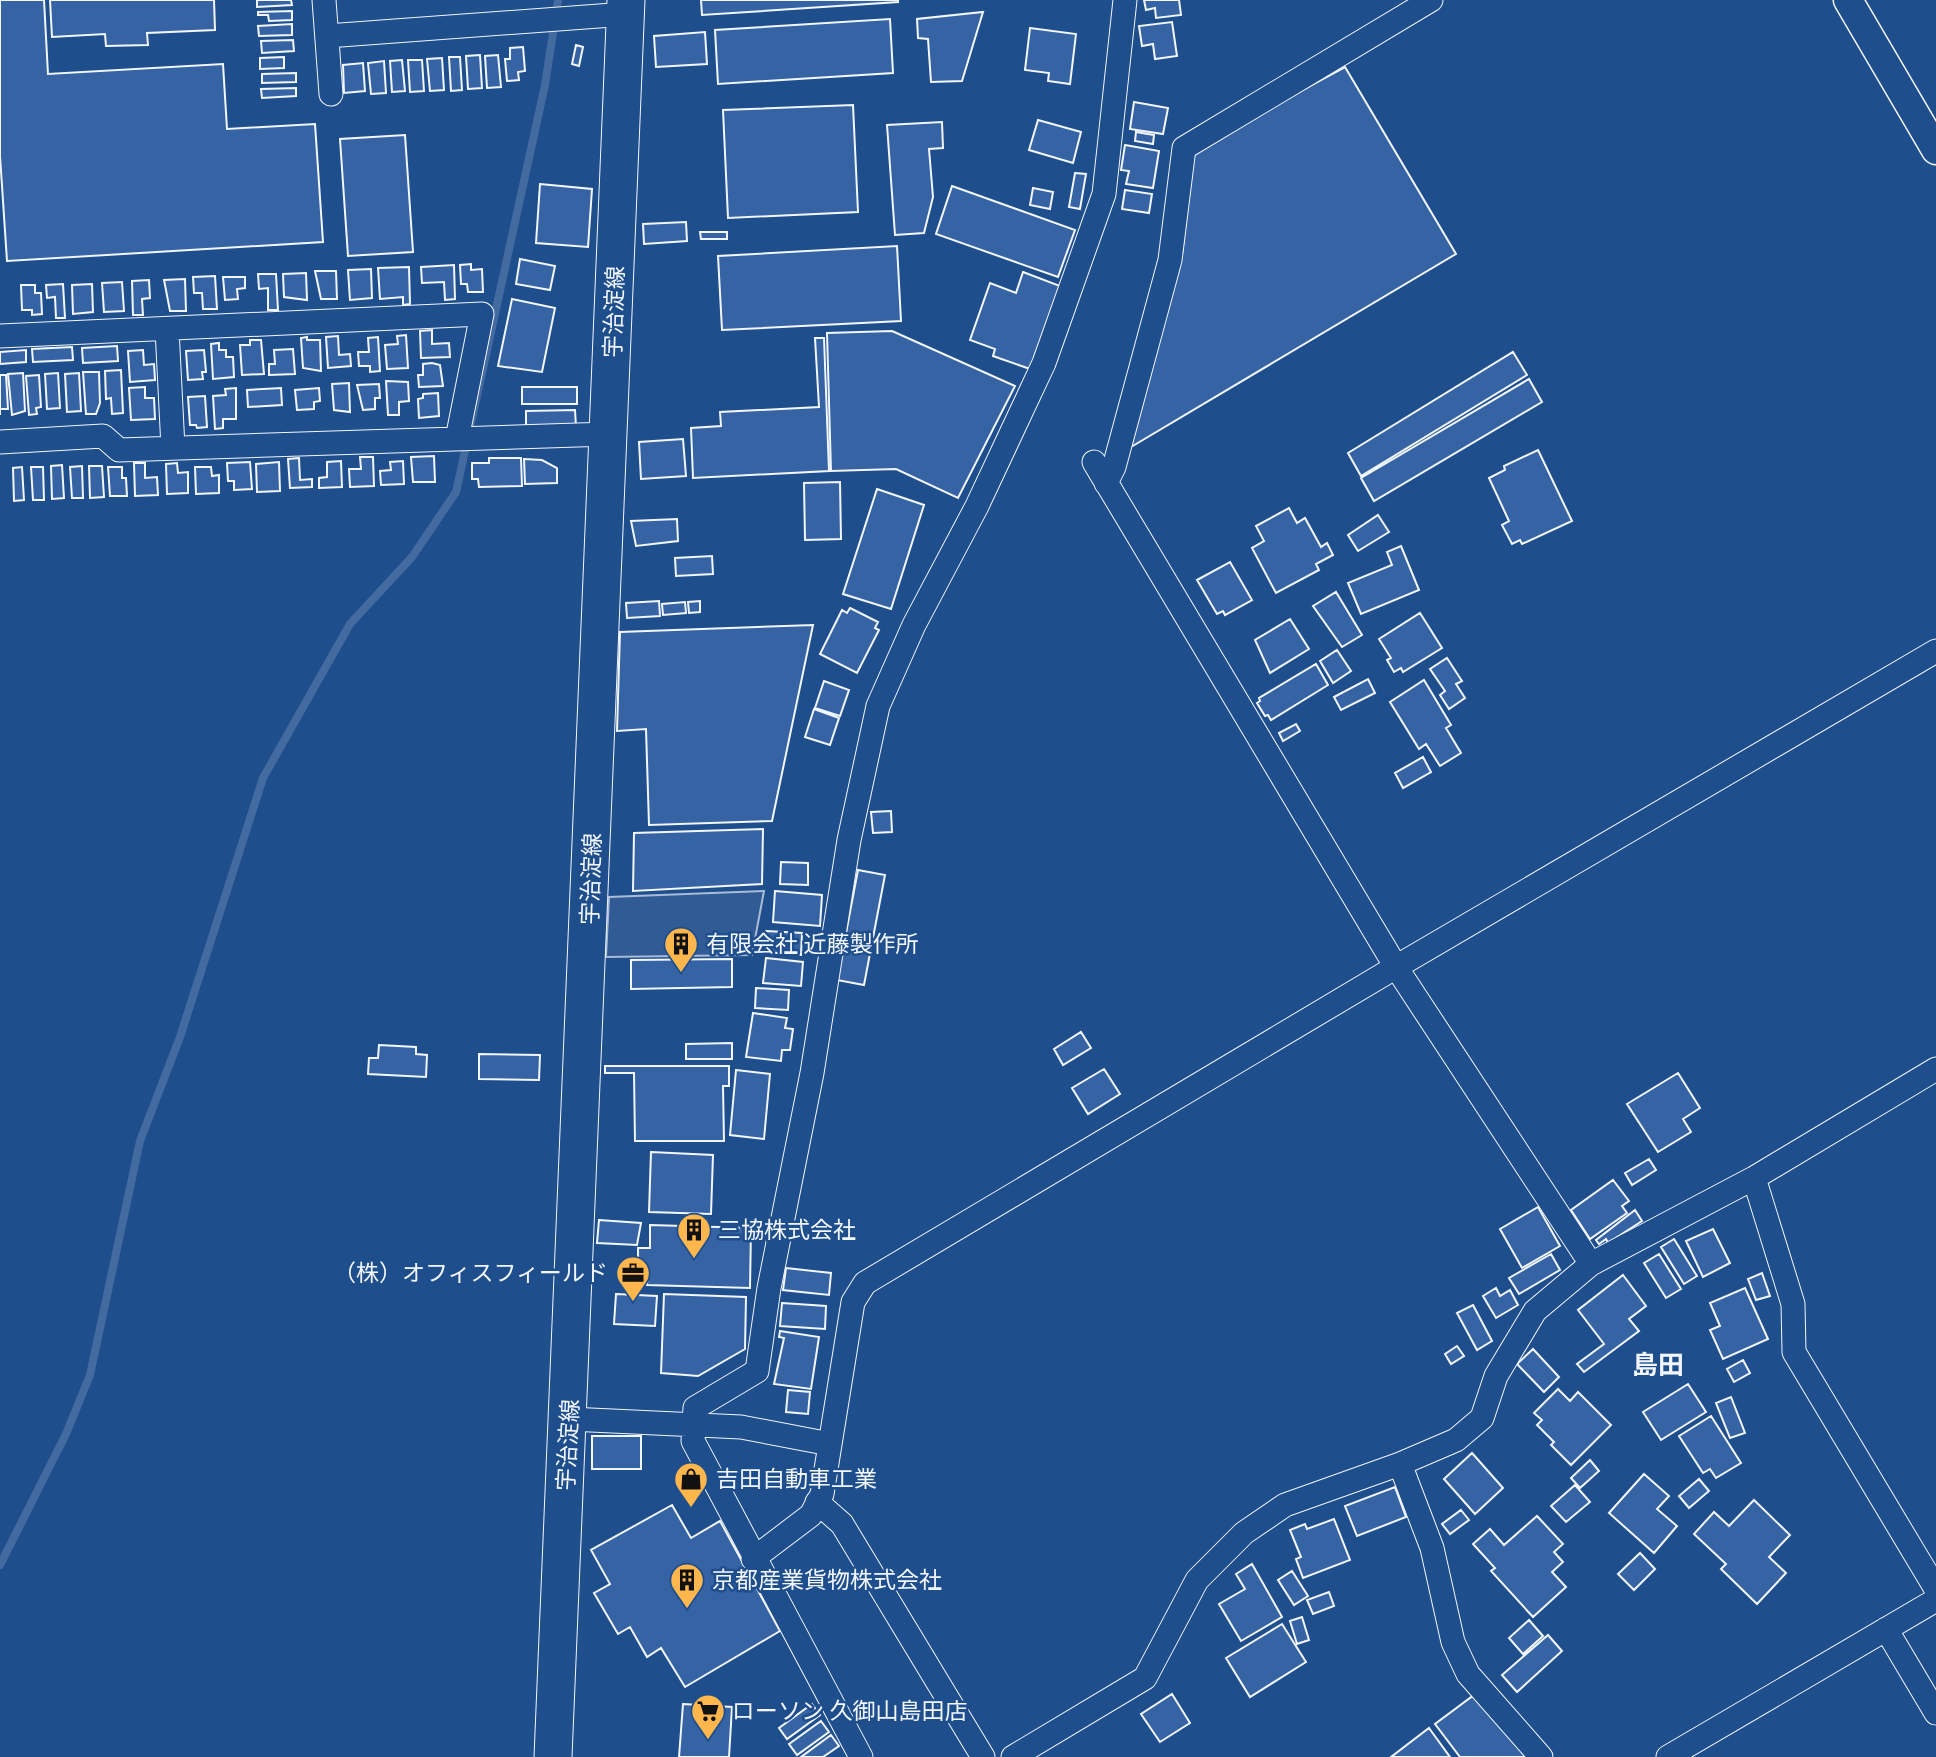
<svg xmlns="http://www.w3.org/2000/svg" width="1936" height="1757" font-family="Overpass,'Noto Sans JP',sans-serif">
<rect width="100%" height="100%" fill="#1f4e8c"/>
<path fill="#305b95" stroke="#a8bbd7" stroke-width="2" d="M764 891 752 955 606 957 609 897Z"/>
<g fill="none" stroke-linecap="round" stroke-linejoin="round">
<path stroke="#446ba0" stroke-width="8" d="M0 1565 66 1434 90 1375 140 1141 180 1037 263 778 350 624 412 557 456 492 545 85 558 0"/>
</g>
<path fill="#3563a3" stroke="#f2f6ff" stroke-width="2" d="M0 0H44L48 74 223 64 227 129 315 124 323 242 7 261 0 156Z
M50 0H214L215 30 147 33 148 45 106 46 105 34 52 37Z
M257 0H291L292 5 257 7Z
M701 0H898V2L702 15Z
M1144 0H1179L1181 15 1156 18 1155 8 1146 10Z
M292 11V20L269 21 268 15H258V12Z
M983 12 962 81 931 82 928 39 918 38 917 19Z
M890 19 893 73 718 84 715 30Z
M1172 22 1177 56 1155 59 1153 44 1142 46 1139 26Z
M292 24V35L259 36 258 26Z
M1030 28 1076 34 1070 84 1048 81 1049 73 1025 70Z
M705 32 707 64 656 67 654 36Z
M293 40 294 51 262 53 261 41Z
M576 45 583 47 579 66 572 64Z
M523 47 525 71 518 72 519 80 507 81 505 59H510V48Z
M480 55 482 88 468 89 466 56Z
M498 55 501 87 487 88 485 56Z
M284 57V68L260 69V58Z
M449 57H460L462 90 451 91Z
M442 58 444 90 430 91 427 59Z
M402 60 405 91 392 92 390 61Z
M408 60H422L424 91 410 92Z
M384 61 386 93 371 94 368 63Z
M363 63 365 91 344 93 343 65Z
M1345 67 1456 254 1131 447 1182 254 1194 155 1227 131Z
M296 73V82L262 83V74Z
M296 88V96L262 98 261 89Z
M1134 102 1168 108 1163 134 1130 129Z
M853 105 858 212 728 218 723 110Z
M1038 120 1081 132 1073 163 1029 150Z
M942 122 943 148 929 149 933 197 924 233 895 235 887 125Z
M1136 132 1154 135 1153 144 1135 141Z
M405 135 413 252 348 256 340 139Z
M1125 145 1159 151 1153 188 1126 184 1129 171 1121 170Z
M1075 173 1086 174 1080 209 1069 207Z
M540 184 592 189 588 247 536 243Z
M952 186 1075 230 1058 277 936 234Z
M1033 188 1053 192 1050 209 1030 205Z
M1125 190 1152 194 1149 213 1122 209Z
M686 222 687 241 644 244 643 224Z
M700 232H727V239H701Z
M897 246 901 321 722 330 718 256Z
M520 259 555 266 550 290 516 284Z
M471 264V270L482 269 483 292H468L467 284H461L460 265Z
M454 265 455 299 445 300 444 282 422 283 421 267Z
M409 267 410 304 403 305V297L380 299 378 268Z
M371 269 372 298 350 300 348 270Z
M315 271H336L337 299H321Z
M1023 272 1060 286 1030 369 993 356 995 349 970 340 990 283 1016 293Z
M306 273 307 300 284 297 283 274Z
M258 274H276L278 310H268V288L259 289Z
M215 276 217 309H203L202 293H194L193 277Z
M223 277H245V288L237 289 238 299 225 300Z
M185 279 186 311H170L164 280Z
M149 280 150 298 142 299 143 315H133L132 281Z
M122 282 124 311 104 312 102 283Z
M63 284 65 318H56L55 297 47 298 46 285Z
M92 284 93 312 73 314 72 285Z
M21 285H35V293H41L42 314 32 315V310H22Z
M512 299 555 308 542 372 498 366Z
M432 330V344L449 343 450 357 421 358 420 331Z
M892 331 1015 386 958 498 896 469 831 471 827 333Z
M406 335 408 368 387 369 385 345 398 344 397 336Z
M338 336 339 355 350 354 351 366 328 368 326 337Z
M307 337V340H320L321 371 303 368 301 338Z
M378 337 380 371 370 372V366H359L358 352H369L368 338Z
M815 338H824L829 471 693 478 691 428 721 426 720 412 819 407Z
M250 340H261L264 374 242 375 240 345H250Z
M219 343V350H226V357H233L234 377 213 379 211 344Z
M117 346 118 361 83 363 82 348Z
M72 347 73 360 33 362 32 349Z
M293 349 295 374 269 375V364H275L274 350Z
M26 350V362L0 364V352Z
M143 350 144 365 154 364 155 380 130 382 128 351Z
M204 350 206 372H202L203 379 188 380 186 351Z
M1513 352 1527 375 1361 476 1348 453Z
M432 363 440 365 443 386 419 387 418 375H423V364Z
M121 370 123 413 112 414 111 398 106 399 105 371Z
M83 372H99L100 403 96 414H86Z
M23 373 25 411 12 415 8 374Z
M58 373 60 408 47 409 45 374Z
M79 373 81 411 67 412 65 374Z
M0 375H6L8 409H0V415Z
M39 375 41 407 36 408 37 414 29 415 26 376Z
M1529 379 1542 402 1374 501 1361 478Z
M386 381 408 382 409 401 399 402V415H388Z
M349 383 350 412 334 410 332 384Z
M379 384 380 398H375V409L363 410 357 385Z
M145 387V398H154L155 419 131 420 129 388Z
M522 387H577V404H522Z
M236 388V419H223V428L215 429 213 396 226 395 225 389Z
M281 388 282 405 248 407 247 390Z
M319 388 320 401 314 402V409L297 410 295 390Z
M438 393 439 416 419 418 418 399 423 398V394Z
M205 396 207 427 197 428 196 425H190L188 397Z
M575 410 576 427H526V411Z
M683 439 686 476 641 479 639 442Z
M1538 450 1572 521 1522 544 1520 540 1512 544 1502 525 1509 521 1489 478 1505 470 1504 466Z
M434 456 435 482H413L411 457Z
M360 457H373L374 486 350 487 349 469H361Z
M299 458 300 480 312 479V487L290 488 288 459Z
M489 458H521L522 486 479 487 478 479H472V463H489Z
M524 459 542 460 557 468V483L525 484Z
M341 461 342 487 319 488V478L327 477V462Z
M403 461 404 484 381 485 380 471 391 470 390 462Z
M250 462 252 489 234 490V481H228L227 463Z
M279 462 280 491 257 492 256 464Z
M134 463H145V478L157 477 158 495 135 496Z
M177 463 178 473 188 472V493L167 494 166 464Z
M62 465 64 498 52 499 51 466Z
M82 466 83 498H72L70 467Z
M89 466H102L104 497 90 498Z
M22 467 24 500 14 501 13 468Z
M31 467H43L44 500H33Z
M108 467H122V478H126L127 496H110Z
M195 467H211L212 476 219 475V493L196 494Z
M840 482 841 539 805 540 804 483Z
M877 489 924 505 891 609 843 594Z
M1289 508 1297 523 1305 518 1321 547 1327 543 1333 555 1316 564 1319 570 1276 593 1252 548 1264 541 1256 526Z
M1378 515 1389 532 1358 551 1348 535Z
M677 519 678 541 636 546 631 521Z
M1401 546 1419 590 1361 614 1348 583 1392 565 1387 552Z
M712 556 713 574 676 576 675 558Z
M1230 562 1252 600 1225 615 1223 611 1217 614 1197 580Z
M1336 592 1362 635 1342 647 1313 606Z
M659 601 660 616 627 618 626 603Z
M700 601V612L689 613 688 602Z
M685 602 686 613 663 615 662 604Z
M850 608 878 622 875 628 879 630 857 673 820 654 842 610 847 613Z
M1420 613 1442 648 1403 672 1401 668 1394 672 1387 660 1391 658 1379 639Z
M1290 619 1309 649 1270 673 1255 640Z
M813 625 772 821 649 825 646 729 617 731 620 632Z
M1337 650 1351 671 1333 683 1320 661Z
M1447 658 1462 681 1456 684 1465 698 1449 709 1440 695 1445 691 1430 669Z
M1316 664 1328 685 1271 720 1268 715 1265 716 1257 703 1260 701 1259 698Z
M1368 679 1375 693 1341 710 1334 697Z
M1424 680 1451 725 1446 728 1461 753 1440 766 1426 744 1419 749 1390 702Z
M824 681 849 690 840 716 815 708Z
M814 709 839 718 830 745 805 737Z
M1296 724 1300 731 1283 741 1279 733Z
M1423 757 1431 772 1403 788 1395 773Z
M891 811 892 832 873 833 871 812Z
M763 829 762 884 633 891 634 833Z
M781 862 808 863V885L780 884Z
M858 870 885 875 864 985 837 980Z
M775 891 822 895 820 926 773 922Z
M766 931 802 933 801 955 765 952Z
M766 958 803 962 801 986 763 983Z
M732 959V987L631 989V960Z
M756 988 789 990 788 1010 755 1008Z
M753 1013 787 1018 785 1028 793 1029 790 1050H782L781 1061 746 1057Z
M1081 1032 1091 1048 1063 1065 1054 1049Z
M732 1043V1059H686V1044Z
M379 1045 416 1047V1054L427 1055 426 1077 368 1074 369 1058H378Z
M479 1054 540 1055 539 1080 479 1079Z
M605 1066H729V1086H723L724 1141H635L634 1073H605Z
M1104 1069 1120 1094 1088 1114 1072 1088Z
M736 1070 770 1074 764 1139 730 1135Z
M1678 1073 1700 1108 1683 1119 1691 1132 1658 1152 1627 1104Z
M651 1152 713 1155 711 1214 649 1212Z
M1649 1159 1656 1170 1632 1185 1625 1173Z
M1613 1180 1629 1201 1622 1206 1627 1213 1590 1239 1571 1210Z
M1538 1207 1560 1246 1522 1268 1500 1229Z
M1635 1210 1642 1221 1608 1243 1606 1239 1599 1244 1596 1240Z
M599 1220 641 1223 637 1245 597 1243Z
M650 1225 751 1228 750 1288 647 1285 648 1272H638V1248H650Z
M1713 1229 1730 1263 1703 1277 1686 1241Z
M1674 1239 1697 1276 1684 1284 1661 1247Z
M1551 1254 1560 1270 1519 1294 1509 1278Z
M1659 1254 1681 1289 1666 1298 1644 1263Z
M786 1268 831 1273 829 1295 783 1290Z
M1762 1273 1770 1296 1756 1300 1748 1279Z
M1623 1275 1646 1306 1629 1319 1639 1331 1584 1372 1577 1364 1604 1344 1578 1310Z
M1496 1288 1500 1296 1510 1290 1518 1305 1496 1318 1483 1296Z
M1745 1288 1768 1339 1723 1359 1710 1330 1720 1326 1710 1303Z
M616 1294 657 1296 655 1326 614 1324Z
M664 1294 746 1297 745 1349 698 1376 661 1373Z
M782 1303 826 1306 825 1329 780 1326Z
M1473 1305 1492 1341 1477 1350 1457 1313Z
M780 1331 819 1337 811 1389 774 1384 784 1338 779 1337Z
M1457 1346 1464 1356 1451 1364 1445 1354Z
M1533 1349 1559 1377 1544 1392 1517 1364Z
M1743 1360 1750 1373 1734 1382 1727 1369Z
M1688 1384 1706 1412 1661 1440 1643 1412Z
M1558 1389 1570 1401 1578 1392 1611 1425 1571 1465 1551 1445 1554 1442 1537 1425 1542 1420 1534 1413Z
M788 1390 810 1392 808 1414 786 1412Z
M1731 1397 1745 1433 1730 1438 1716 1403Z
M1711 1416 1741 1463 1716 1478 1710 1469 1703 1473 1679 1436Z
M592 1436H641V1469H592Z
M1472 1453 1503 1488 1475 1514 1444 1479Z
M1590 1460 1599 1471 1580 1488 1571 1478Z
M1644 1474 1669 1496 1657 1509 1677 1526 1654 1553 1609 1513Z
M1699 1479 1709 1491 1689 1508 1679 1496Z
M1575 1485 1590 1502 1566 1522 1551 1506Z
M1395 1487 1406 1517 1357 1536 1345 1506Z
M1754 1500 1790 1535 1769 1557 1786 1573 1757 1604 1721 1569 1726 1564 1694 1534 1714 1512 1729 1526Z
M672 1505 691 1538 720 1521 780 1631 685 1687 661 1648 647 1657 630 1627 618 1634 594 1593 610 1584 591 1550Z
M1461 1510 1469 1520 1450 1534 1442 1524Z
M1537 1516 1563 1544 1554 1552 1563 1562 1552 1572 1566 1587 1533 1617 1491 1571 1495 1568 1473 1544 1490 1529 1504 1545Z
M1334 1519 1350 1560 1303 1578 1296 1559 1301 1557 1290 1530 1305 1524 1307 1529Z
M1640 1553 1655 1569 1634 1590 1618 1574Z
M1252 1564 1282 1617 1241 1641 1219 1604 1245 1589 1236 1574Z
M1292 1571 1308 1596 1294 1605 1278 1580Z
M1329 1592 1334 1606 1313 1614 1307 1600Z
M1302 1617 1309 1640 1297 1644 1290 1621Z
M1529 1620 1543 1636 1523 1654 1509 1638Z
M1282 1624 1306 1662 1250 1697 1226 1658Z
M1548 1635 1562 1651 1517 1692 1502 1675Z
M1478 1692 1526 1757H1460L1435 1724Z
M1172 1694 1190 1723 1160 1742 1141 1714Z
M683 1704 732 1707 729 1757H679Z
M812 1704 820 1715 787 1739 779 1728Z
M821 1721 829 1732 797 1755 789 1744Z
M1429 1728 1450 1757H1391Z
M831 1735 839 1746 823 1757H801Z"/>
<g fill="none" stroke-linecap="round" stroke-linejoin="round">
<g stroke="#f2f6ff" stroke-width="25">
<path id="minor" d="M324 0 331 94
M327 36 626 14
M167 329 173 448
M0 336 482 314 457 439
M0 442 103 436 119 450 609 434
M1094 462 1396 967 1591 1264
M1106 483 1114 467 1170 260 1184 148 1431 0
M1754 1178 1793 1304 1794 1352 1936 1589
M569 1419 741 1427 830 1444
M1400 1464 1432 1548 1453 1642 1468 1674 1541 1757
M817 1502 842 1524 983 1757
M753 1559 811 1515 822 1494 853 1302 865 1283 1396 967 1936 651
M1886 1629 1936 1713
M861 1757 693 1441 695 1408 757 1371 769 1288 812 1073 849 840 878 706 914 625 977 506 1044 363 1104 194 1125 0
M1013 1757 1145 1678 1197 1580 1244 1533 1285 1505 1400 1464 1456 1440 1482 1418 1496 1376 1535 1311 1591 1264 1754 1178 1936 1069
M1668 1757 1936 1600"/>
</g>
<g stroke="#f2f6ff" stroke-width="31">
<path id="tertiary" d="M1848 0 1936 150"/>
</g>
<g stroke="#f2f6ff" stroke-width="39">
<path id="primary" d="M553 1757 626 0"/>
</g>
<use href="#minor" stroke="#1f4e8c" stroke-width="23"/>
<use href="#tertiary" stroke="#1f4e8c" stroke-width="28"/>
<use href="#primary" stroke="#1f4e8c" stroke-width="37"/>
</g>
<defs>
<g id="building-pin" transform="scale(1.75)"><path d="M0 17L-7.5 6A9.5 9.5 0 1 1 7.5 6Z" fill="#ffb74d" stroke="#1f4e8c"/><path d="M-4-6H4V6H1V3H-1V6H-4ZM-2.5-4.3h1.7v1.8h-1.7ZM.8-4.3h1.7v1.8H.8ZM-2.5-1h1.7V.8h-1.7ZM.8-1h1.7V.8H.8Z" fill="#111"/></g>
<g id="office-pin" transform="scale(1.75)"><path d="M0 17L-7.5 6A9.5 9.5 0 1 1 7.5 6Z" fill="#ffb74d" stroke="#1f4e8c"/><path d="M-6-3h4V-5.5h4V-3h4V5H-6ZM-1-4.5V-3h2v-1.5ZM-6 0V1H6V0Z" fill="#111"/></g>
<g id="shop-pin" transform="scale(1.75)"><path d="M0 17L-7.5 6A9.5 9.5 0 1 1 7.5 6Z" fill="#ffb74d" stroke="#1f4e8c"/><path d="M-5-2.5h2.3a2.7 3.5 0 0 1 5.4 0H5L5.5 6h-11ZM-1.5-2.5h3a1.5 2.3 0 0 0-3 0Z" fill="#111"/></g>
<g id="supermarket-pin" transform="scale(1.75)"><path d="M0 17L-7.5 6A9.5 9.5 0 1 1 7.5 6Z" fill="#ffb74d" stroke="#1f4e8c"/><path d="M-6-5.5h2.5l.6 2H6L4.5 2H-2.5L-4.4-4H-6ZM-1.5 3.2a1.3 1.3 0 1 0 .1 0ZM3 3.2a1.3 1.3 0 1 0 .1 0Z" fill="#111"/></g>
</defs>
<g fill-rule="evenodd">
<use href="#building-pin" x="681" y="944"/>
<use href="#building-pin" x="694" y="1230"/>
<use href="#office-pin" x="633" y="1273"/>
<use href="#shop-pin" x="691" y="1479"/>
<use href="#building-pin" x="687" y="1580"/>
<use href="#supermarket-pin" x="708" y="1711"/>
</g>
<g text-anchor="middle" stroke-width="5" stroke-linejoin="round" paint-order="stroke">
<g font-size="23" fill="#f2f6ff" stroke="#1f4e8c">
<text transform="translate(614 312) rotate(-88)" y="8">宇治淀線</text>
<text transform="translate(591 879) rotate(-88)" y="8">宇治淀線</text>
<text transform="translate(568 1445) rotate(-87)" y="8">宇治淀線</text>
</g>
<g font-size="23" fill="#f2f6ff" stroke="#1f4e8c" text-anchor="start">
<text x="706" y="952">有限会社 近藤製作所</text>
<text x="718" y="1238">三協株式会社</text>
<text x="608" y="1281" text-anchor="end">（株）オフィスフィールド</text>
<text x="716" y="1487">吉田自動車工業</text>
<text x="712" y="1588">京都産業貨物株式会社</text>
<text x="732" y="1719">ローソン 久御山島田店</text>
</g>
<g font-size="26" font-weight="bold" fill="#f2f6ff" stroke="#1f4e8c">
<text x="1658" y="1374">島田</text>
</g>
</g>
</svg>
